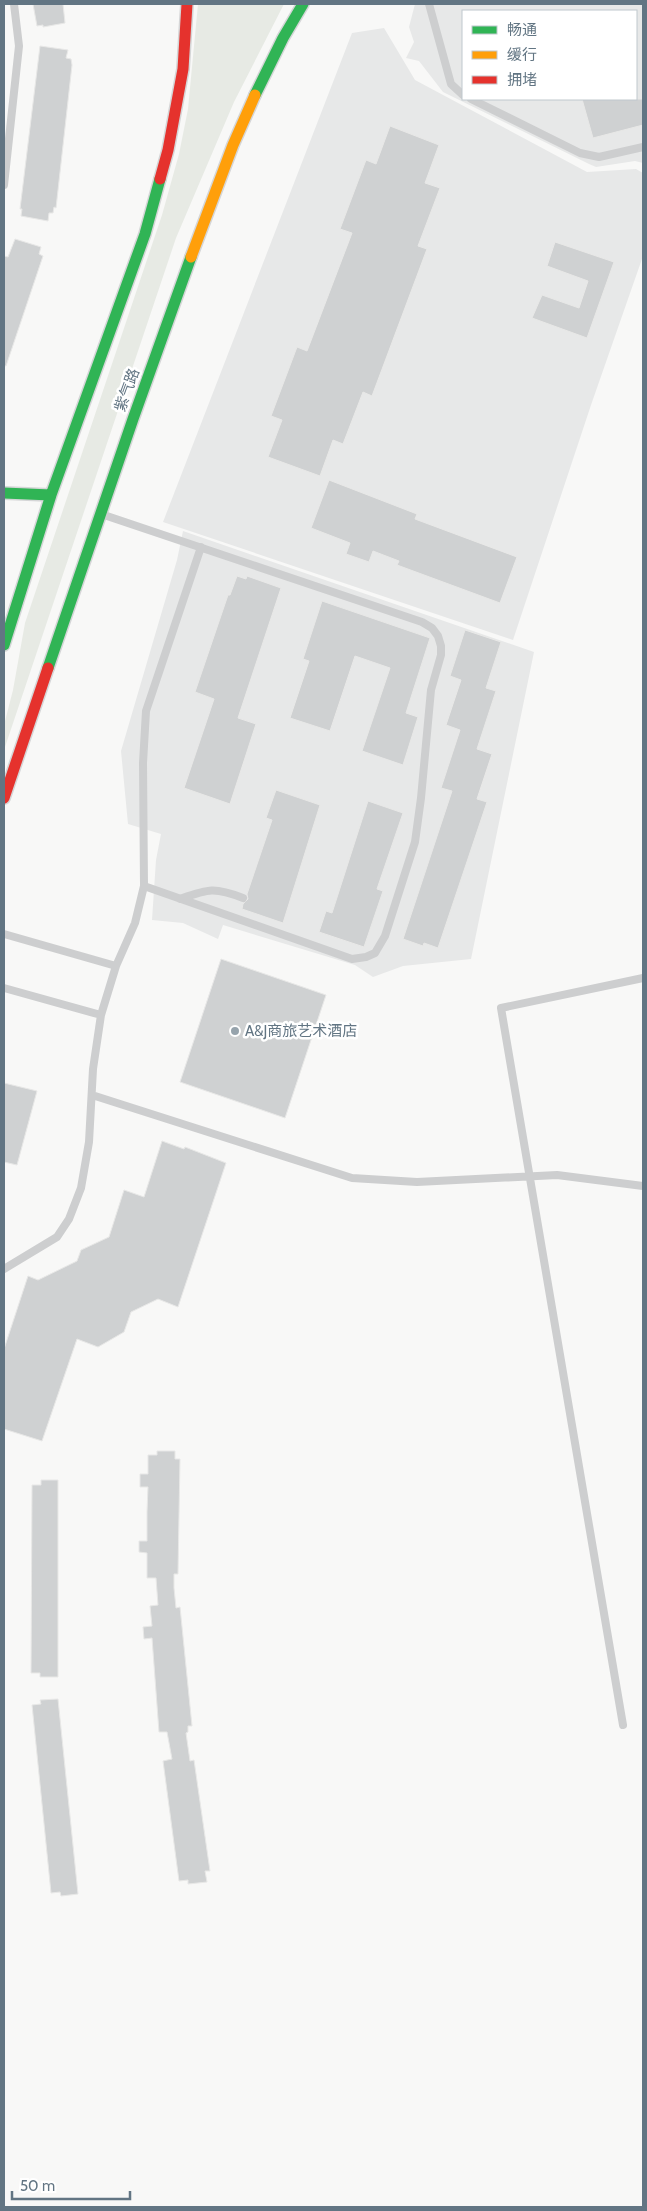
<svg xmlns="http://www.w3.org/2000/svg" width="647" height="2211" font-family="Cabin,'Noto Sans SC',sans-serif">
<rect width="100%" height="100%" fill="#f8f8f7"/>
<path fill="#e7e8e8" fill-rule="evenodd" d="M415 4H643V163L635 161 596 167 589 164 443 92 419 61 406 58 414 42 409 27ZM463 11H636V99H463Z
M384 28 415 80 587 172 636 169 643 173V256L591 405 513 640 163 522 352 33Z
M183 531 534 652 471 959 403 966 373 977 355 965 223 925 218 939 183 923 152 920 156 860 161 834 128 824 121 751 177 560Z"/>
<path fill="#e7eae4" d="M198 4H284L234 102 176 238 4 750V725L13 690 25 623 162 215 179 154 188 109Z"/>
<path fill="#cfd1d2" stroke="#e8e8e7" d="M33 4H63L65 23 43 27V25L37 26Z
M40 46 68 50 66 58 71 59 72 65 56 208 54 207 53 213H49L48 221 21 216 22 209H20Z
M582 99H643V125L593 138Z
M390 126 439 145 425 183 440 188 418 246 427 249 372 396 363 392 343 444 333 440 320 476 268 457 282 420 271 416 297 347 307 351 352 233 340 229 366 160 376 164Z
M15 239 41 247 39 254 43 256 6 366H4V256L8 257Z
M555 242 614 262 587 338 532 318 542 295 579 308 588 281 547 266Z
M329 480 417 514 415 519 517 557 500 603 397 565 399 561 373 551 369 562 346 554 350 543 311 528Z
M237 576 246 579 247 576 281 588 238 718 256 724 230 804 184 788 214 699 195 692 228 595H230Z
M322 601 430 638 406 713 418 717 403 765 362 751 390 668 355 656 330 731 290 718 309 661 303 659Z
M465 630 501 642 486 688 496 691 477 749 492 754 477 799 487 802 438 948 424 943 423 946 403 939 452 791 441 788 460 730 446 725 461 680 450 676Z
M276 790 320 805 283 923 242 909 243 904 248 899 247 894 272 820 266 818Z
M368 801 403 813 377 889 383 891 364 947 319 932 326 911 332 913Z
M221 959 326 995 285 1118 180 1082Z
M4 1083 37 1091 17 1165 4 1162Z
M162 1141 184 1149 185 1147 226 1163 178 1307 158 1299 131 1312 124 1332 98 1347 77 1339 42 1441 4 1429V1349L28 1276 38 1280 77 1261 81 1250 109 1237 124 1190 144 1197Z
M157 1451H175V1459H180L178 1574H174V1588L176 1608 180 1607 192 1726H188V1732L186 1733 190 1761 194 1760 210 1871H205L207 1882 188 1884V1880L179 1881 163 1761 172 1759 167 1732H159L152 1638 144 1639 143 1627 152 1626 150 1606 158 1605 156 1578H147V1553L139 1552V1541H147V1512L148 1487H140V1474H148V1455H157Z
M41 1480H58V1677H40V1673H31L32 1485H41Z
M58 1699 78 1894 61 1896 60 1892 51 1893 32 1705 41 1704 40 1700Z"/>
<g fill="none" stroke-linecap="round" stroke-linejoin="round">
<g stroke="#d5d6d7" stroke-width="14">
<path id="fast" d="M255 95 283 38 303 4
M4 493 51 495
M4 645 51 495 145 234 160 179
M48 668 133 419 191 257"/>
</g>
<g stroke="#d5d6d7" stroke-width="14">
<path id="slow" d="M191 257 233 145 255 95"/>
</g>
<g stroke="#d5d6d7" stroke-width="14">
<path id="jam" d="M160 179 168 150 183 69 187 4
M4 798 48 668"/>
</g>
<path stroke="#cdcecf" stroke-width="8" d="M429 4 451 84 463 95
M471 99 580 153 599 157 643 147
M4 185 19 46 14 4
M104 515 422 622 432 628 438 636 441 646V655L431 690 421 798 415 842 385 936 375 953 366 957 352 959 144 886
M180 899C209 889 214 887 243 898
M4 934 116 966
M4 988 101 1015
M92 1095 352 1178 417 1182 557 1175 643 1186
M4 1269 57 1237 69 1219 81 1188 89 1142 93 1069 101 1015 116 966 135 923 144 886 143 763 146 711 201 547
M623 1725 501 1008 643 978"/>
<use href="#fast" stroke="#30b455" stroke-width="11"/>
<use href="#slow" stroke="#ff9f0a" stroke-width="11"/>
<use href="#jam" stroke="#e5322d" stroke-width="11"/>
</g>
<circle fill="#96a3ac" stroke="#fff" stroke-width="2" cx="235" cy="1031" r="5"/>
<g text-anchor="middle" stroke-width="5" stroke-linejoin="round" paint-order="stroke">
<g font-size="15" fill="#627583" stroke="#fff">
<text transform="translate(127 390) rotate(-70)" y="5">紫气路</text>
</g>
<g font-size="15" fill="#627583" stroke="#fff" text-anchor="start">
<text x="245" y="1036">A&amp;J商旅艺术酒店</text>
</g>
</g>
<rect width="647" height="2211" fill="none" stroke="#627583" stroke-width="10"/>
<rect x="462" y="10" width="175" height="90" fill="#ffffff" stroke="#c0c8cd"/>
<rect x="472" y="26" width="25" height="8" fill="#30b455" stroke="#c0c8cd"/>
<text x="507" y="35" font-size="15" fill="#627583">畅通</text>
<rect x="472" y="51" width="25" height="8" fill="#ff9f0a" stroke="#c0c8cd"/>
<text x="507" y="60" font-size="15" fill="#627583">缓行</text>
<rect x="472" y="76" width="25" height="8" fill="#e5322d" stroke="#c0c8cd"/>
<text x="507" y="85" font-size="15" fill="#627583">拥堵</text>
<path d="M12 2191v8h118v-8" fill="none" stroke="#627583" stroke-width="2.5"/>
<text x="20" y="2191" font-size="15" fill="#627583" stroke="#ffffff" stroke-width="4" paint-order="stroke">50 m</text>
</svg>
